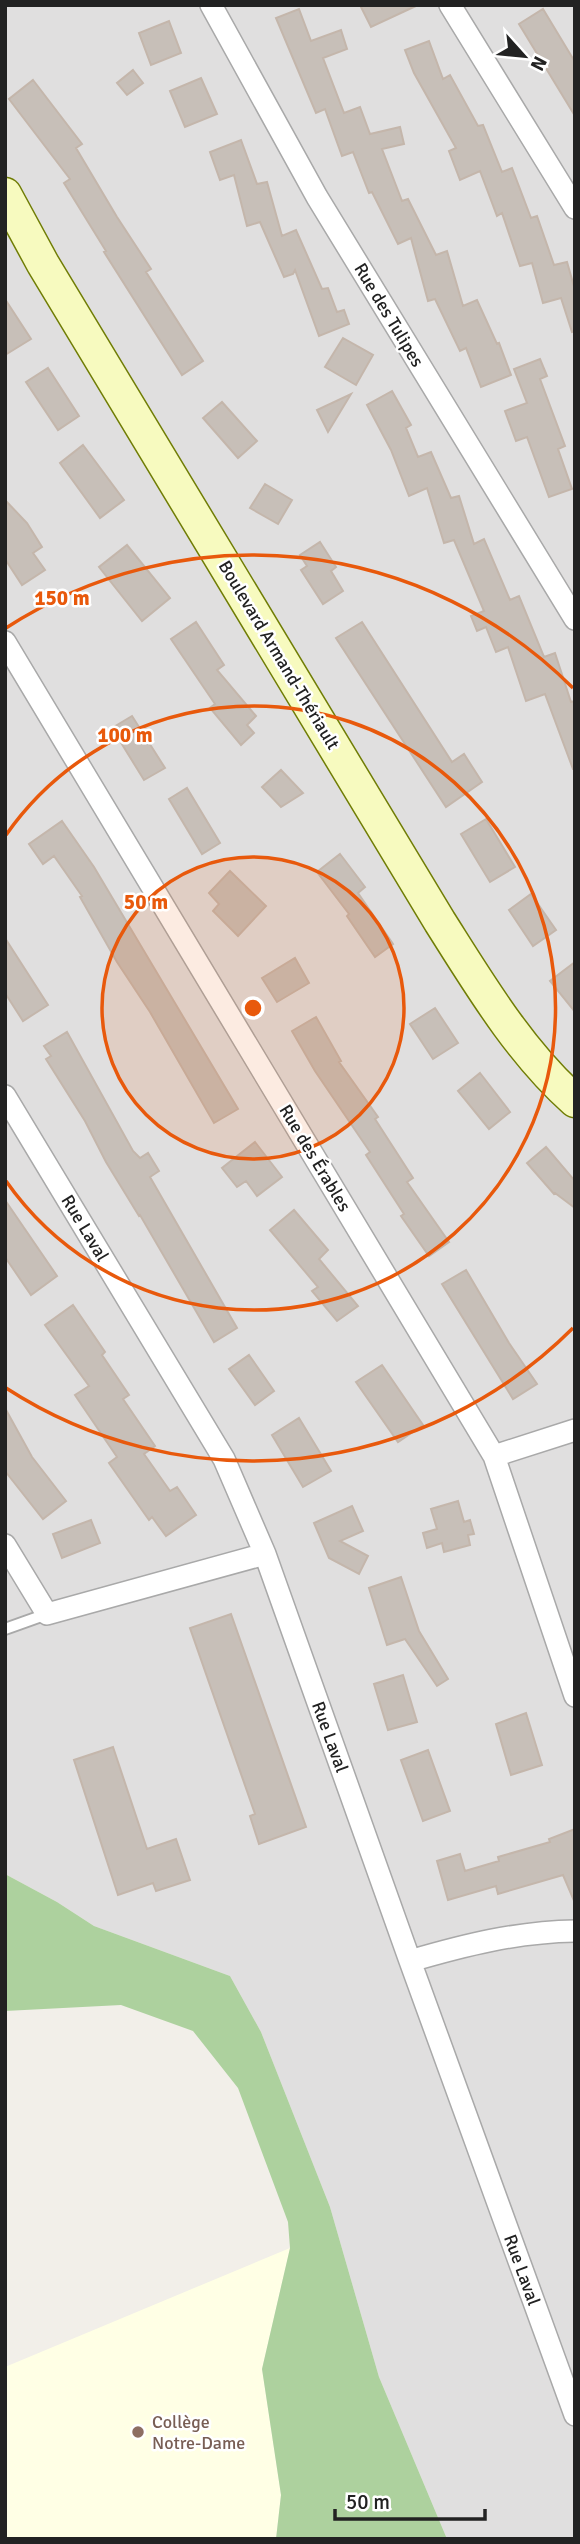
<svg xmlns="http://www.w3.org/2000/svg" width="580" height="2544" font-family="Signika,sans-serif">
<rect width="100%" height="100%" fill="#f2efe9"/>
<path fill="#e0dfdf" d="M5 5H575V2539H447L379 2377 330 2207 261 2032 230 1976 94 1926 57 1902 5 1874Z"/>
<path fill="#ffffe5" d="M290 2248 262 2369 281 2495 276 2539H5V2367Z"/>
<path fill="#add19e" d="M5 1874 57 1902 94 1926 230 1976 261 2032 330 2207 379 2377 447 2539H276L281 2495 262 2369 290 2248 288 2222 238 2088 193 2031 121 2005 5 2011Z"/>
<path fill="#c7bfb8" stroke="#c4b6ab" stroke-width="2" d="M360 5H418L371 27Z
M299 9 311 41 341 30 347 49 323 58 344 113 360 107 370 134 400 127 404 144 382 149 402 201 408 199 436 255 447 251 463 306 477 300 497 344 499 343 511 375 481 387 466 348 460 351 435 299 428 301 411 238 398 244 372 192 369 193 353 152 342 156 325 109 316 113 276 18Z
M543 9 575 62V116L519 24Z
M169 21 181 53 151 65 139 33Z
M429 41 443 79 450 75 478 126 483 125 502 172 512 168 531 218 537 216 554 265 567 262 575 290V331L572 332 561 298 543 303 532 263 520 266 502 213 497 216 480 171 460 180 449 151 456 148 414 73 405 50Z
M133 70 143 83 127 95 117 83Z
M201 78 217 114 185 127 170 91Z
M33 80 82 144 76 148 117 217 151 269 146 272 203 361 182 375 104 252 106 251 64 183 70 179 9 99Z
M241 140 257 184 267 182 282 236 296 230 322 289 328 288 337 312 344 310 349 324 319 336 295 270 293 274 284 277 260 222 247 226 234 175 220 180 210 152Z
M5 299 31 339 5 355Z
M343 338 373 355 356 385 325 367Z
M540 359 547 376 540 379 565 446 558 449 572 489 549 497 527 437 516 441 505 411 527 403 514 369Z
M48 368 79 416 58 430 26 382Z
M392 391 411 425 406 428 418 457 431 452 451 498 459 496 474 544 484 539 510 600 519 596 544 657 555 653 571 702 575 701V769H573L545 694 526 701 508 647 496 652 486 627 477 631 471 616 484 611 454 540 444 543 427 488 409 496 391 450 367 405Z
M351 394 328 432 317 410Z
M222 402 257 441 238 458 203 418Z
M83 445 124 500 100 518 60 463Z
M265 484 292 500 278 524 250 508Z
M5 500 27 523 42 547 33 553 45 570 22 585 5 559Z
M320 542 336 567 331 571 343 591 323 604 301 570 307 566 300 555Z
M127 545 170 598 142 621 99 567Z
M196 622 224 665 217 670 256 716 247 725 254 733 241 745 210 708 215 704 171 639Z
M362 622 452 762 464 754 482 782 446 807 336 638Z
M132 716 165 768 144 780 112 728Z
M281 770 303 793 281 807 262 787Z
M187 788 220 843 202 854 169 799Z
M486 819 515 867 490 882 461 834Z
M62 821 94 867 238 1109 214 1123 150 1012 117 962 80 897 82 896 54 856 43 864 29 844Z
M340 854 365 887 358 893 393 944 375 957 347 916 349 914 317 872Z
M230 871 266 906 238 936 213 911 219 904 209 893Z
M531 894 556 930 533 946 509 910Z
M5 938 48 1005 23 1021 5 993Z
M295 958 309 983 277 1002 262 978Z
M575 962V1012L550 981Z
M435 1008 458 1043 433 1059 410 1024Z
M316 1017 341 1061 339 1062 378 1117 375 1119 413 1178 407 1182 449 1242 429 1256 401 1216 404 1214 366 1155 370 1152 315 1071 292 1031Z
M67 1032 133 1151 140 1158 148 1153 159 1171 150 1177 237 1328 214 1342 140 1215 139 1216 106 1162 85 1121 46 1059 51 1056 44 1046Z
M480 1073 510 1112 489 1129 458 1091Z
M255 1142 282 1177 257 1196 246 1181 237 1187 222 1168Z
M546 1147 575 1181V1208L555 1193 554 1194 527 1163Z
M5 1200 57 1276 31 1295 5 1257Z
M294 1210 328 1250 319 1259 358 1306 337 1321 312 1291 318 1287 270 1230Z
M466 1270 509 1343 537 1384 513 1399 442 1284Z
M73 1305 105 1352 102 1355 129 1395 123 1399 155 1446 144 1454 170 1491 177 1487 196 1515 166 1536 152 1517 149 1520 109 1463 117 1457 75 1395 89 1386 45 1325Z
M249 1355 274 1391 255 1405 229 1369Z
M382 1365 423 1425 398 1442 356 1382Z
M5 1408 32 1457 66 1501 43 1519 5 1471Z
M299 1418 331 1471 303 1487 272 1435Z
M458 1501 464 1522 470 1520 474 1534 468 1535 470 1545 444 1552 442 1543 427 1548 423 1533 437 1529 431 1509Z
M352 1506 363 1531 340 1541 368 1556 359 1574 329 1558 314 1523Z
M91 1520 100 1543 62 1558 53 1534Z
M401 1577 419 1631 448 1679 437 1686 405 1639 387 1645 369 1588Z
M231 1614 306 1827 259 1844 250 1816 255 1814 190 1628Z
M403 1675 417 1722 388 1730 374 1684Z
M526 1713 542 1765 511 1775 496 1724Z
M113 1747 147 1849 176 1839 190 1880 156 1891 153 1883 118 1895 74 1760Z
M428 1750 450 1811 423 1821 401 1760Z
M575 1829V1903L563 1875 498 1894 496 1886 448 1900 437 1861 460 1854 465 1871 499 1861 498 1857 550 1842 549 1839Z"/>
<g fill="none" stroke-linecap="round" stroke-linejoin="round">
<g stroke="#a9a9a9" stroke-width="14">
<path id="lane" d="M5 1629 47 1614"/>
</g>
<g stroke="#a9a9a9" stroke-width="24">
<path id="street" d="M211 5 317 197 575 619
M450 5 575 208
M5 642 494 1456 575 1696
M5 1096 224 1459 265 1554 410 1961 575 2415
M494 1456 575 1430
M5 1545 47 1614 265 1554
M410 1961C465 1945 516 1932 575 1931"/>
</g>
<g stroke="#707d05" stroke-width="35">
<path id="secondary" d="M5 194 43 264 440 922C480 985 519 1051 575 1101"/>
</g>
<use href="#lane" stroke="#fff" stroke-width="10"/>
<use href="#street" stroke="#fff" stroke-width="21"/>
<use href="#secondary" stroke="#f7fabf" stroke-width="32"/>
</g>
<circle cx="253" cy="1008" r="151" fill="#e8590c" fill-opacity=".12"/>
<g fill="none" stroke="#e8590c" stroke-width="3.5">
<circle cx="253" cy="1008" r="151"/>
<path d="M6 835A302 302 0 1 1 6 1181"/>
<path d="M573 1328A453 453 0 0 1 6 1388M6 628A453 453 0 0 1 573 688"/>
</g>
<circle fill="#8d6e63" stroke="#fff" stroke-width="2.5" cx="138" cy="2432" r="7"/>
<g text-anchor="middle" stroke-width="5" stroke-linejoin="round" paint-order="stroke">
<g font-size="18" fill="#222" stroke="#fff">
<text transform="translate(389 315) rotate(59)" y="6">Rue des Tulipes</text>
<text transform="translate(279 655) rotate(59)" y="6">Boulevard Armand-Thériault</text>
<text transform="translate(315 1158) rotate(59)" y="6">Rue des Érables</text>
<text transform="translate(85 1228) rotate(59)" y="6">Rue Laval</text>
<text transform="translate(330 1737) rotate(70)" y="6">Rue Laval</text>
<text transform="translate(522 2270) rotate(70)" y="6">Rue Laval</text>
</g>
<g font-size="18" fill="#785e54" stroke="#fff" text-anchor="start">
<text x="152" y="2428">Collège<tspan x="152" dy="21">Notre-Dame</tspan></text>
</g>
</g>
<circle cx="253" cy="1008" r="10" fill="#e8590c" stroke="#fff" stroke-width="3.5"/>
<g font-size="21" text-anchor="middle" font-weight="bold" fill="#e8590c" stroke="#fff" stroke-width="5" stroke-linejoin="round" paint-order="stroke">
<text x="62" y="605">150 m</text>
<text x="125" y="742">100 m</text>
<text x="146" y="909">50 m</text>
</g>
<rect width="580" height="2544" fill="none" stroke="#222222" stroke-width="14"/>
<g transform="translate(524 56) rotate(117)" stroke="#ffffff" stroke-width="5" paint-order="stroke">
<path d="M0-5L12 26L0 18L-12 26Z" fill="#222222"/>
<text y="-10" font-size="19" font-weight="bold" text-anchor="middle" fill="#222222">N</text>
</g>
<path d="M335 2509v10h150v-10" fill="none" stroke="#222222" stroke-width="3.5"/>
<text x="346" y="2509" font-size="21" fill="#222222" stroke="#ffffff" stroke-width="5" paint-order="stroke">50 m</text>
</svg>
